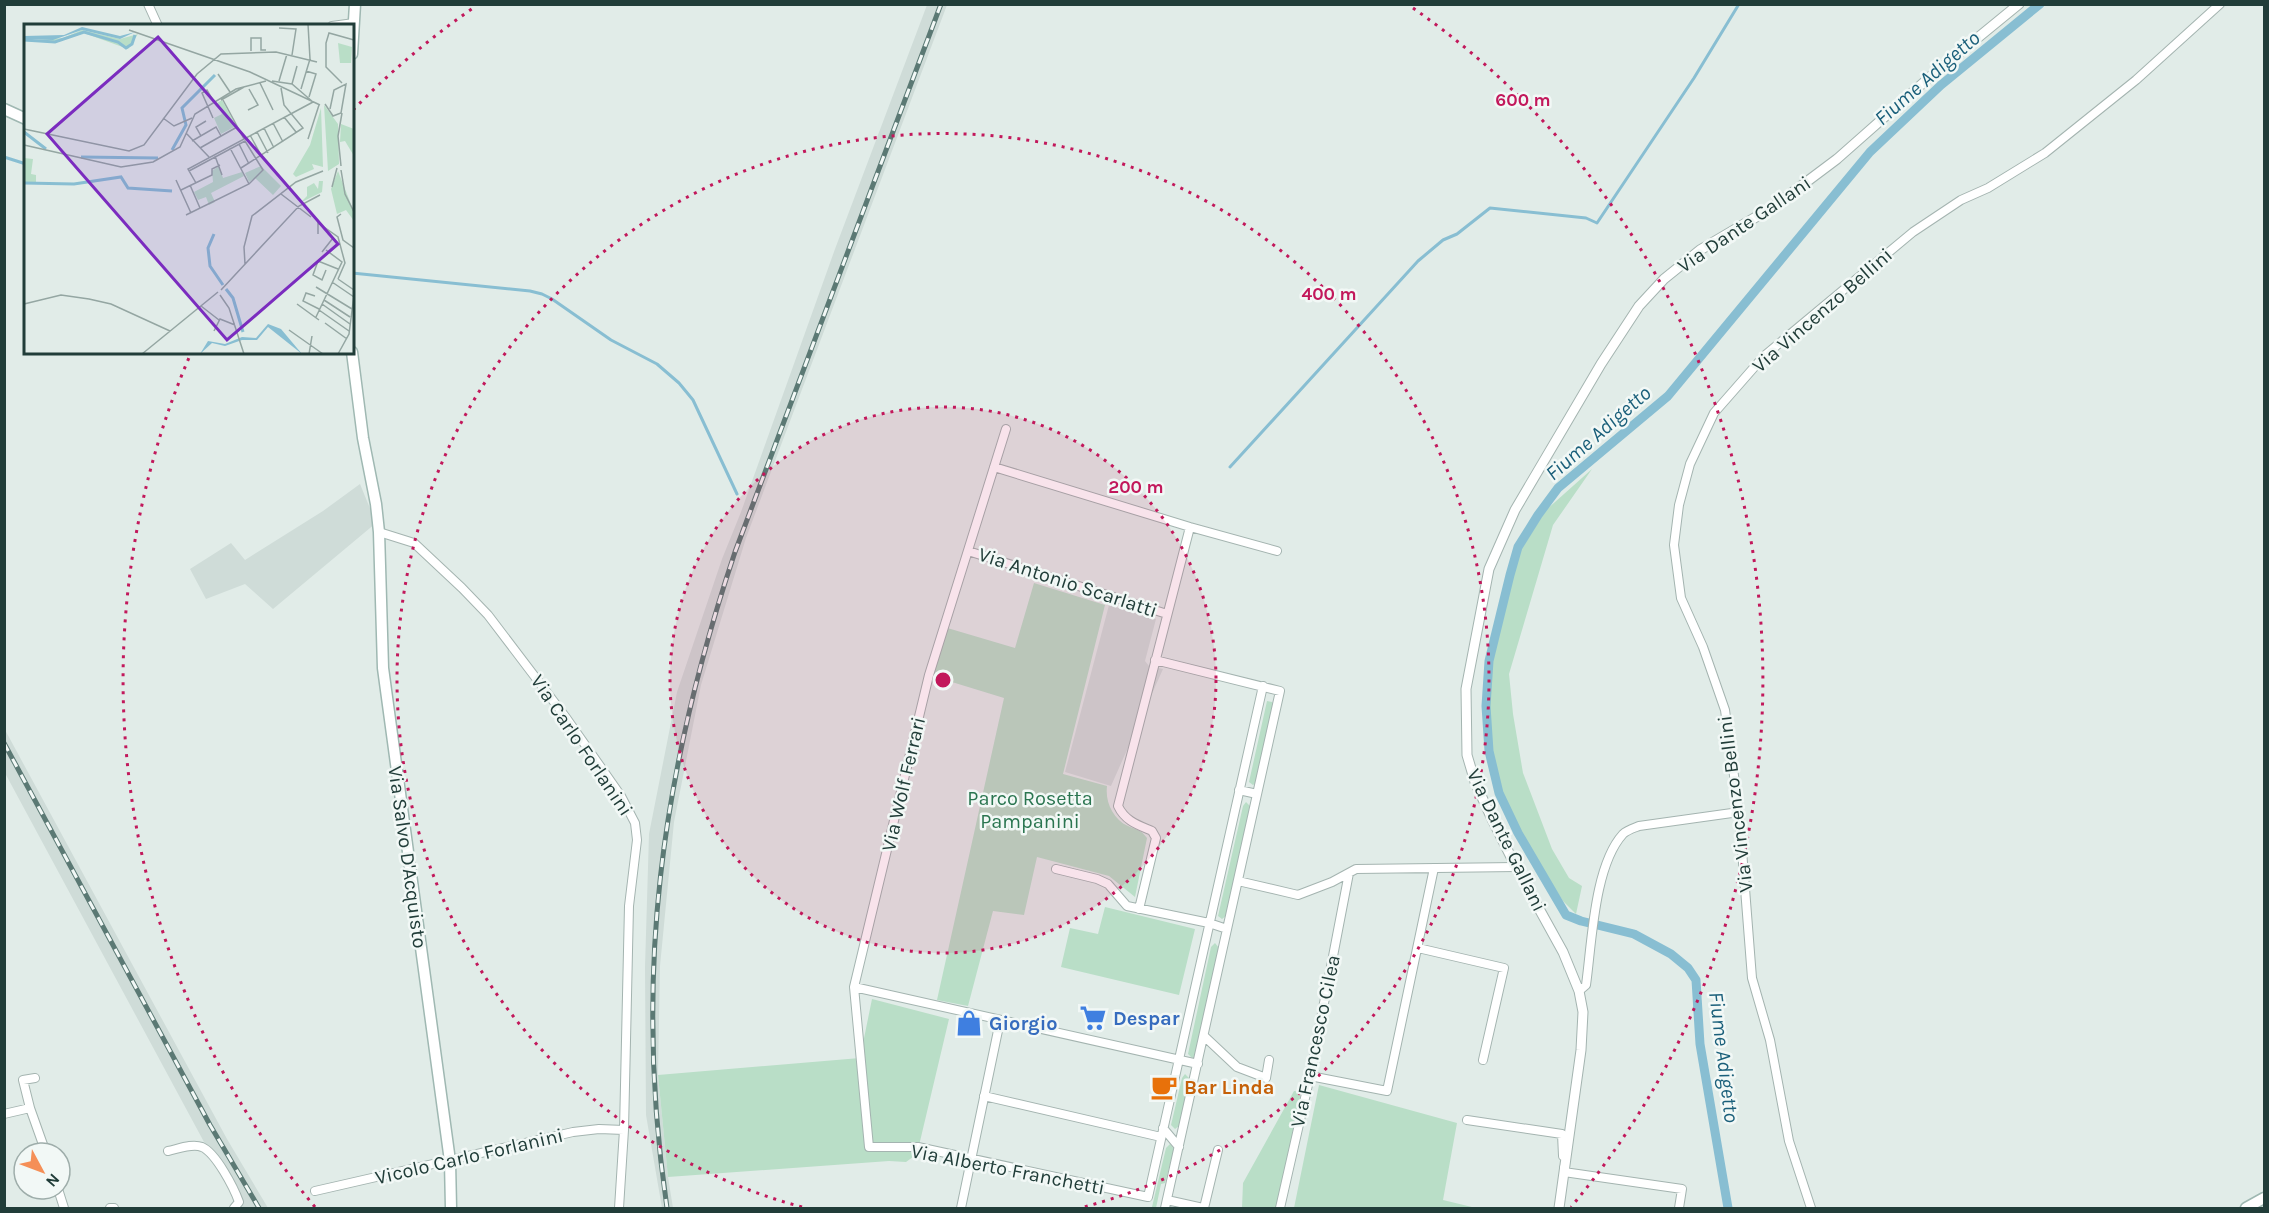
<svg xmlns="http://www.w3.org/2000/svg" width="2269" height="1213" font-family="Karla,sans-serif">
<rect width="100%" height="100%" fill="#e1ece8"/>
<path fill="#cfdcd8" d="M927 5H947L746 538 701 685 674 822 660 966 658 1075 668 1177 673 1208H662L646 1115 645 967 649 834 677 692 722 559 741 512 835 249Z
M360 484 376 523 273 609 245 584 206 599 190 569 231 543 245 560 323 511Z
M1109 605 1156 619 1145 661 1149 666 1163 669 1111 786 1065 772Z
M4 728 227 1139 268 1208H242L231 1192 5 773Z"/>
<path fill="#b9dec7" d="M1592 469 1553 525 1509 674 1513 714 1523 773 1552 849 1569 878 1582 886 1576 914 1563 901 1515 828 1499 784 1487 739 1483 712 1489 664 1513 567 1525 533 1536 519Z
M1034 583 1105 605 1063 774 1107 786C1105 802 1113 819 1128 826 1138 831 1139 828 1147 838L1135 897 1109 876 1037 857 1024 915 993 911 968 1006 937 1000 1004 698 929 675 944 627 1015 648Z
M1267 701 1272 702 1274 705 1257 782 1253 785 1249 782Z
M1246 802 1251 807 1226 916 1222 919 1218 916 1243 806Z
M1105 907 1195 929 1179 995 1061 967 1070 928 1098 934Z
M1215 943 1219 948 1196 1055 1192 1058 1188 1054 1211 947Z
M872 999 949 1019 917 1154 906 1162 889 1161 668 1177 658 1075 860 1058Z
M1185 1074 1190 1079 1179 1126 1175 1129 1171 1125 1182 1078Z
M1319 1085 1457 1123 1443 1200 1476 1208H1294Z
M1294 1091 1301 1092 1277 1208H1242L1243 1183Z
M1170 1144 1174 1149 1165 1183 1161 1184 1156 1208 1152 1207 1166 1148Z"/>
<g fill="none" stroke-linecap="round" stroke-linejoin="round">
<path stroke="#88bed2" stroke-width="3" d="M4 157 26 164
M352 273 530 291 542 294 552 299 611 340 657 364 679 383 693 400 737 494
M1230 467 1418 261 1443 240 1457 234 1490 208 1586 218 1597 223 1694 78 1739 4"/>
<path stroke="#88bed2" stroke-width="9" d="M1728 1208 1700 1044 1696 980 1688 968 1671 954 1634 934 1581 921 1566 915 1518 833 1499 793 1489 751 1486 706 1489 661 1510 575 1518 547 1538 515 1558 488 1668 396 1870 152 1941 85 2040 4"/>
<g stroke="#a4b4b0" stroke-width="10">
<path id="minor" d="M148 4 158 26
M332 26 354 23
M1006 429 929 675 854 987 869 1147H918L1148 1197 1263 686
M994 467 1190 527 1277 551
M379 532 414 543 462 588 488 615 567 719 621 796 635 823 637 840 629 906 624 1130 619 1208
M968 551 1167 614
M1155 660 1280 691 1165 1208
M1239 790 1257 794
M1056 869 1097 879 1108 884 1127 906 1209 923 1227 929
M1238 881 1298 895 1332 882 1356 869 1516 867
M1139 909 1156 838 1152 831C1138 825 1125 821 1118 806L1190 527
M1418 948 1504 968 1483 1060
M854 987 1198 1064
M1579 991 1586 985C1592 942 1594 866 1623 834 1627 830 1634 828 1639 826L1739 812
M1204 1036 1237 1067 1266 1078 1269 1060
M1310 1076 1387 1091 1434 868
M35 1078 23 1080 30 1108 46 1153
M984 1096 1161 1137
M4 1114 30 1108
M1467 1120 1562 1134 1563 1156
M1163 1128 1179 1147
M168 1151C178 1149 192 1143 202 1147 216 1153 234 1188 239 1202L234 1208
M1564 1168V1172L1682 1189 1679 1208
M58 1189 64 1208
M315 1191 573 1132 599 1129 624 1130
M1167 1200 1203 1208
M110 1208H114
M961 1208 1000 1021
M1204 1208 1218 1150
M1280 1208 1310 1076 1349 873
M1811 1208 1789 1141 1770 1040 1752 978 1739 812 1725 710 1703 647 1681 598 1674 545 1679 505 1690 464 1714 413 1764 356 1913 232 1961 200 1988 188 2045 153 2136 80 2220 4"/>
</g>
<g stroke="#a4b4b0" stroke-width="11">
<path id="tertiary" d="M1559 1208 1581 1050 1583 1012 1579 991 1563 952 1516 867 1491 817 1475 782 1467 755 1466 689 1489 569 1515 510 1601 364 1639 306 1664 279 1700 250 1773 207 1837 159 1931 76 2019 4"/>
</g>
<g stroke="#9fb8b2" stroke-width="13">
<path id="secondary" d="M352 54 355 4
M4 109 26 119
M352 352 363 438 376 504 379 532 383 668 450 1161 451 1208
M2246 1208 2264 1198"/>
</g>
<use href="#minor" stroke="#fff" stroke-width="8"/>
<use href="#tertiary" stroke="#fff" stroke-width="9"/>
<use href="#secondary" stroke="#fff" stroke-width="10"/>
<g stroke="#5b7974" stroke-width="5">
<path id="rail" d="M4 743 210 1125 259 1208
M667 1208C633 977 661 773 735 552L941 4"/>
</g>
<use href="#rail" stroke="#f2f8f6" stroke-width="3" stroke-dasharray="9" stroke-linecap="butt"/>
</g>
<circle cx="943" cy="680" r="273" fill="#c2185b" fill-opacity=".12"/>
<g fill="none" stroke="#c2185b" stroke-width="3" stroke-dasharray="3 6">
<circle cx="943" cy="680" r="273"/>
<path d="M802 1207A546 546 0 1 1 1084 1207"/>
<path d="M315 1207A820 820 0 0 1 191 353M353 110A820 820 0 0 1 473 8M1413 8A820 820 0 0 1 1571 1207"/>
</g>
<defs>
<g id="supermarket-bare" transform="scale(2.07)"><path d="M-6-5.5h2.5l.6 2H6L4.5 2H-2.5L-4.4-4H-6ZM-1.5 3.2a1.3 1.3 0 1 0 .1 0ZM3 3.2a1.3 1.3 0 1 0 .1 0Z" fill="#3f7fe0" stroke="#f2f8f6" stroke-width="2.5" paint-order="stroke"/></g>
<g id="shop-bare" transform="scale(2.07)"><path d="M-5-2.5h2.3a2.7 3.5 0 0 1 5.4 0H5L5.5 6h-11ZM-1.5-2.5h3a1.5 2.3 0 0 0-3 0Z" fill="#3f7fe0" stroke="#f2f8f6" stroke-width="2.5" paint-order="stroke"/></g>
<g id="cafe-bare" transform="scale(2.07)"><path d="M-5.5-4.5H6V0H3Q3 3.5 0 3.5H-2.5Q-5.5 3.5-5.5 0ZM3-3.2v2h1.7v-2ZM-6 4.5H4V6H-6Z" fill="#e8710a" stroke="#f2f8f6" stroke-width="2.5" paint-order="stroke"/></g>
</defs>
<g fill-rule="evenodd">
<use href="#supermarket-bare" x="1093" y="1018"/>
<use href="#shop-bare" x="969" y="1023"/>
<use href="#cafe-bare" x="1164" y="1087"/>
</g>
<g text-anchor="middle" stroke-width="5" stroke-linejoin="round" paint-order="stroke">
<g font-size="20" fill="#213d39" stroke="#f2f8f6">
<text transform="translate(1744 224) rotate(-34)" y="7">Via Dante Gallani</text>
<text transform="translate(1822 310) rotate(-41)" y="7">Via Vincenzo Bellini</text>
<text transform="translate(1068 582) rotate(18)" y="7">Via Antonio Scarlatti</text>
<text transform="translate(582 745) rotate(56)" y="7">Via Carlo Forlanini</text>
<text transform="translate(903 784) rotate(-77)" y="7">Via Wolf Ferrari</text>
<text transform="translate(1735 804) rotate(-97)" y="7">Via Vincenzo Bellini</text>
<text transform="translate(1507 840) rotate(64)" y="7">Via Dante Gallani</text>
<text transform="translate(408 857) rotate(82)" y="7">Via Salvo D'Acquisto</text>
<text transform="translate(1315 1041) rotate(-78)" y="7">Via Francesco Cilea</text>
<text transform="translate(469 1156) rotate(-13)" y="7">Vicolo Carlo Forlanini</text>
<text transform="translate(1008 1169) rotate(11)" y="7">Via Alberto Franchetti</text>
</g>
<g font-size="20" fill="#2a7550" stroke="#f2f8f6">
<text x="1030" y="805">Parco Rosetta<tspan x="1030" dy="23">Pampanini</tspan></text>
</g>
<g font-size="20" font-weight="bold" fill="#366cbe" stroke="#f2f8f6" text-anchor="start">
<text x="1113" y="1025">Despar</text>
<text x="989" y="1030">Giorgio</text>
</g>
<g font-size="20" font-weight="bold" fill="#c56008" stroke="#f2f8f6" text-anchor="start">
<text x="1184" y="1094">Bar Linda</text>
</g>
<g font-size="21" font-style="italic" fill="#1a5f7a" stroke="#f2f8f6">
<text transform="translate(1927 78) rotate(-41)" y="7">Fiume Adigetto</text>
<text transform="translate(1598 433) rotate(-41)" y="7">Fiume Adigetto</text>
<text transform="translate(1724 1057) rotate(83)" y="7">Fiume Adigetto</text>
</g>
</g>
<g transform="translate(24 24)">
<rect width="330" height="330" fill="#e1ece8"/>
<path d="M58 6 96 15 114 10 104 25 60 9 29 18 0 17 39 14ZM314 19 328 23 327 39H316ZM198 76 212 102 197 110 190 94 198 90 193 79ZM300 81 314 100 315 140 304 147ZM297 84 299 143 288 140 290 145 272 153 269 150 286 121ZM317 100 330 105V132L321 117 316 118ZM0 134 9 135 7 150 12 151V159H0ZM195 142 199 154 218 148 220 152 187 169 191 178 185 181 182 173 174 176 170 168 189 158 188 147ZM237 142 257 162 249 171 231 154 225 158 221 149ZM314 147 330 188V197L322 186 313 190 307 165ZM295 157H299L298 168 276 179 283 172V163L290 159 294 165Z" fill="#b9dec7"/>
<path d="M58 3 96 12 111 8 96 15 58 6 29 16 0 15V12L40 11ZM244 300 257 305 278 330 244 303 233 316H218L201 322 188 319 176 330 184 317 201 320 218 313 232 314Z" fill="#88bed2"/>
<path fill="none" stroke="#88bed2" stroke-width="3" d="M0 16 31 18 60 8 94 18 102 24 108 20 111 11M0 108 22 125M148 126 162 101 158 84 191 51M57 133 134 134M0 159 50 160 97 153 104 164 148 167M190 210 184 224 186 242 199 261M202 265 209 274 219 308"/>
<path fill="none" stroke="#94a6a2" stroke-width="1.5" d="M255 4 272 5 268 31M105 6 226 48 296 81M227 27V14H237V26H242M282 47 292 50 285 73M194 50 206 68M255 57 263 30M236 59 249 86M318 59 302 43V19L305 9 330 16M268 60 273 42M277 65 286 35 284 0M197 76 220 63M199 76 220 115M301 80 309 92 317 89 322 60 310 66 306 85M224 86 234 81 225 65M260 93 272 108M139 94 150 102 168 94M189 94 178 69 183 66 190 78M249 99 259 118M240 104 250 124M0 105 105 127 120 121 173 50 197 30 252 28 293 38M233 108 244 129M162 109 185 133M226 111 238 133M177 112 172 103 182 97M284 115 295 81M168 117 192 103 197 112M215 120 225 140M0 121 97 143 129 138 156 123 171 90 212 65 242 57M176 124 213 103M206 124 225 160M191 132 198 151M317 142 314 112 318 89M217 144 279 104 260 81 257 64M317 146 321 170 330 188M152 156 167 189M172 159 164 145 289 78 268 60 248 57M166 161 176 184M308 163 313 144M157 166 188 151V145L196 141M257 170 287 193M317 190 313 193 319 216 330 224M162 191 225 160 239 146 221 117 165 147M294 210V199L314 213 321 239 314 255M298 228 309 214 304 210M221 240 220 223 228 192 272 158 299 147M302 246 298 256 289 251 294 237 314 245M314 255 330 266M308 258 330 273M292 263 328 285M197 266 275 182 296 171M196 271 205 284 220 330M291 272 282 269 279 277 295 285M300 276 326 293M0 280 37 271 65 275 87 280 146 307M273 280 295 296M298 280 326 300M177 282 195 296M295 286 325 307M292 293 318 238 302 226M301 299 323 315M265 306 299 330M190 307 196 295 211 301M118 330 194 268M285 330 288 312M314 330 325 310 330 271"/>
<path fill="#7b2cbf" fill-opacity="0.15" stroke="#7b2cbf" stroke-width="3" d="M134 13 314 220 203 316 23 110Z"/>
<rect width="330" height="330" fill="none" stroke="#213d39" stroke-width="3"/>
</g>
<circle cx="943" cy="680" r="9" fill="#c2185b" stroke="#f2f8f6" stroke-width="3"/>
<g font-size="18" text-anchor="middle" font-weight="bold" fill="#c2185b" stroke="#f2f8f6" stroke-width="5" stroke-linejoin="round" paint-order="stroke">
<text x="1523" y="106">600 m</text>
<text x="1329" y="300">400 m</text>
<text x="1136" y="493">200 m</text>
</g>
<rect width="2269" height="1213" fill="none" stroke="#213d39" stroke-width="12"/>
<g transform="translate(42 1171) rotate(131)"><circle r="28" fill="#f2f8f6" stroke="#9eadaa" stroke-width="1.5"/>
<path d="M0-4.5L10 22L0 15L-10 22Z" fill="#f58f57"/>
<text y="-9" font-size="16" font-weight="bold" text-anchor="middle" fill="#213d39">N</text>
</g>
</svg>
